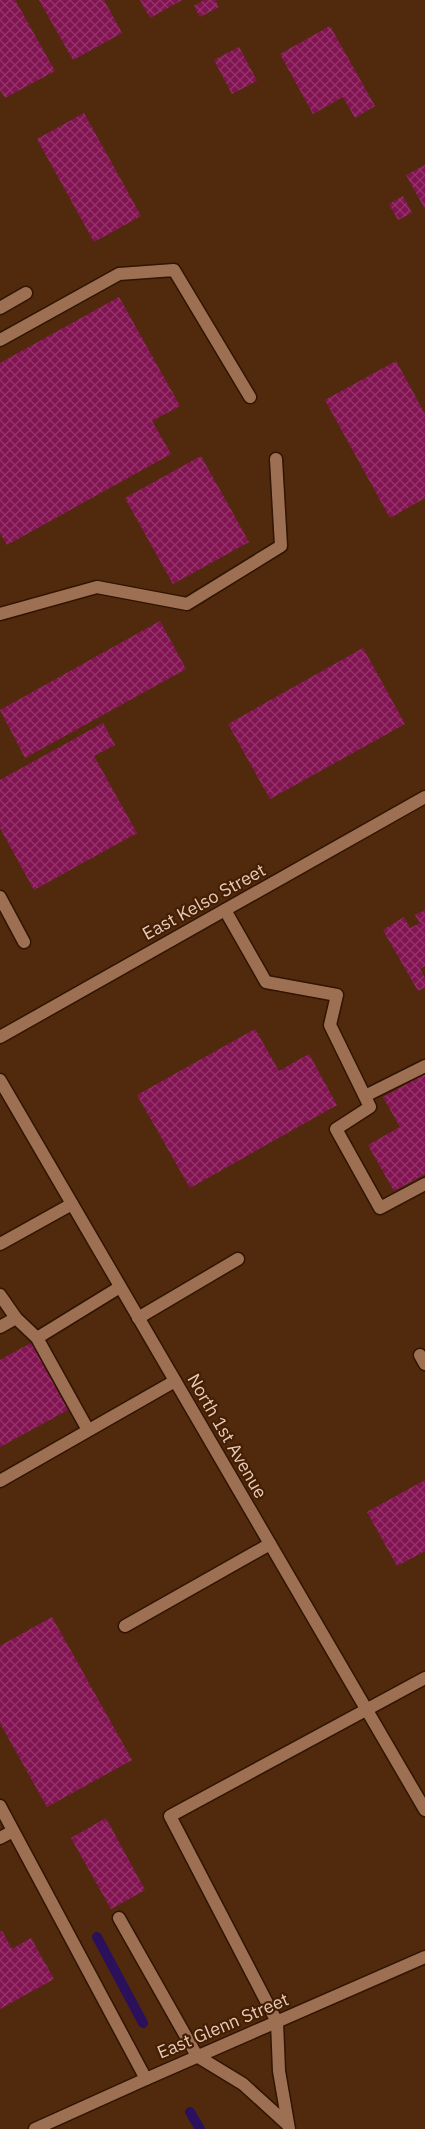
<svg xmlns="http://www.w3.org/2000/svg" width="425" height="2129" font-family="'IBM Plex Sans',sans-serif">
<defs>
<pattern id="building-cross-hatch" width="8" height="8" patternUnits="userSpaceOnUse" patternTransform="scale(1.25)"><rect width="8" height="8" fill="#831453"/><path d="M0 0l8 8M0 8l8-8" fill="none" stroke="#94356a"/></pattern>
</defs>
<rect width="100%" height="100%" fill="#512a0e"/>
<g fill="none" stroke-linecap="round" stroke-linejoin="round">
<path stroke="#2b105b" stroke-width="10" d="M97 1937 143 2023
M190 2112 200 2129"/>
</g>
<path fill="url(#building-cross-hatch)" d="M0 0H15L55 71 5 98 0 90Z
M39 0H104L122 33 73 60Z
M140 0H182L150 18Z
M204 0H215L219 7 200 17 194 6Z
M330 26 375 106 355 118 343 97 313 114 280 54Z
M239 47 257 81 232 94 214 60Z
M84 113 141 216 94 242 37 139Z
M425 165V209L406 175Z
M403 196 412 213 398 220 389 204Z
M119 297 180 406 152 421 171 454 7 545 0 533V363Z
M396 361 425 414V498L390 518 325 400Z
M201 456 249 542 173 584 125 498Z
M160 621 186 669 25 758 0 710Z
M363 648 405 724 270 799 228 724Z
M103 723 115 745 94 756 137 833 34 890 0 828V780Z
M425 910V966L420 969 425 978V987L418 991 383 930 404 917 410 928 420 923 415 915Z
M255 1029 279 1071 309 1054 337 1105 190 1188 137 1095Z
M425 1074V1174L394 1191 368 1145 400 1127 383 1097Z
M31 1343 68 1410 0 1447V1360Z
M425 1480V1551L397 1566 367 1512Z
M52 1617 132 1760 47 1807 0 1723V1646Z
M106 1818 145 1890 111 1909 71 1838Z
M2 1931 12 1949 31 1938 54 1979 0 2009V1932Z"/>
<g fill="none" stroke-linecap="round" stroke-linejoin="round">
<g stroke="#311401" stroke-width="15">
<path id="service" d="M0 308 26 293
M0 340 119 274 174 270 250 397
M0 614 97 587 187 604 281 546 276 459
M0 897 24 942
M225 910 266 982 337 995 330 1025 370 1107 336 1129 380 1208 425 1184
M365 1096 425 1066
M0 1295 16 1318
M138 1318 238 1259
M0 1327 16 1318 37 1338 120 1287
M37 1338 88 1430
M420 1355 425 1364
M0 1481 175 1381
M125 1626 270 1544
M0 1806 146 2079
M0 1838 13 1831
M119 1918 197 2056 243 2084 287 2124
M289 2129 279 2071 277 2022 170 1816 425 1678"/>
</g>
<g stroke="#311401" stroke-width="15">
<path id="minor" d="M0 1037 425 797
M0 1244 72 1204"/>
</g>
<g stroke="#311401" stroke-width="15">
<path id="tertiary" d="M35 2129 146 2079 425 1957"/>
</g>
<g stroke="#311401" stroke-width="15">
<path id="secondary" d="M0 1080 425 1810"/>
</g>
<use href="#service" stroke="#9d7054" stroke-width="12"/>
<use href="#minor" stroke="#9d7054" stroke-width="12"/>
<use href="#tertiary" stroke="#9d7054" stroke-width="12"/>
<use href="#secondary" stroke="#9d7054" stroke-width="12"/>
</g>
<g text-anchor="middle" stroke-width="4.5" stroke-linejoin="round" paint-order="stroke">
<g font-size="18" fill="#e5cbbc" stroke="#461f03">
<text transform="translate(204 902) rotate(-29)" y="6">East Kelso Street</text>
<text transform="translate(227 1436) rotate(60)" y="6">North 1st Avenue</text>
<text transform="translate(223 2026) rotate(-23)" y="6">East Glenn Street</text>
</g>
</g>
</svg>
